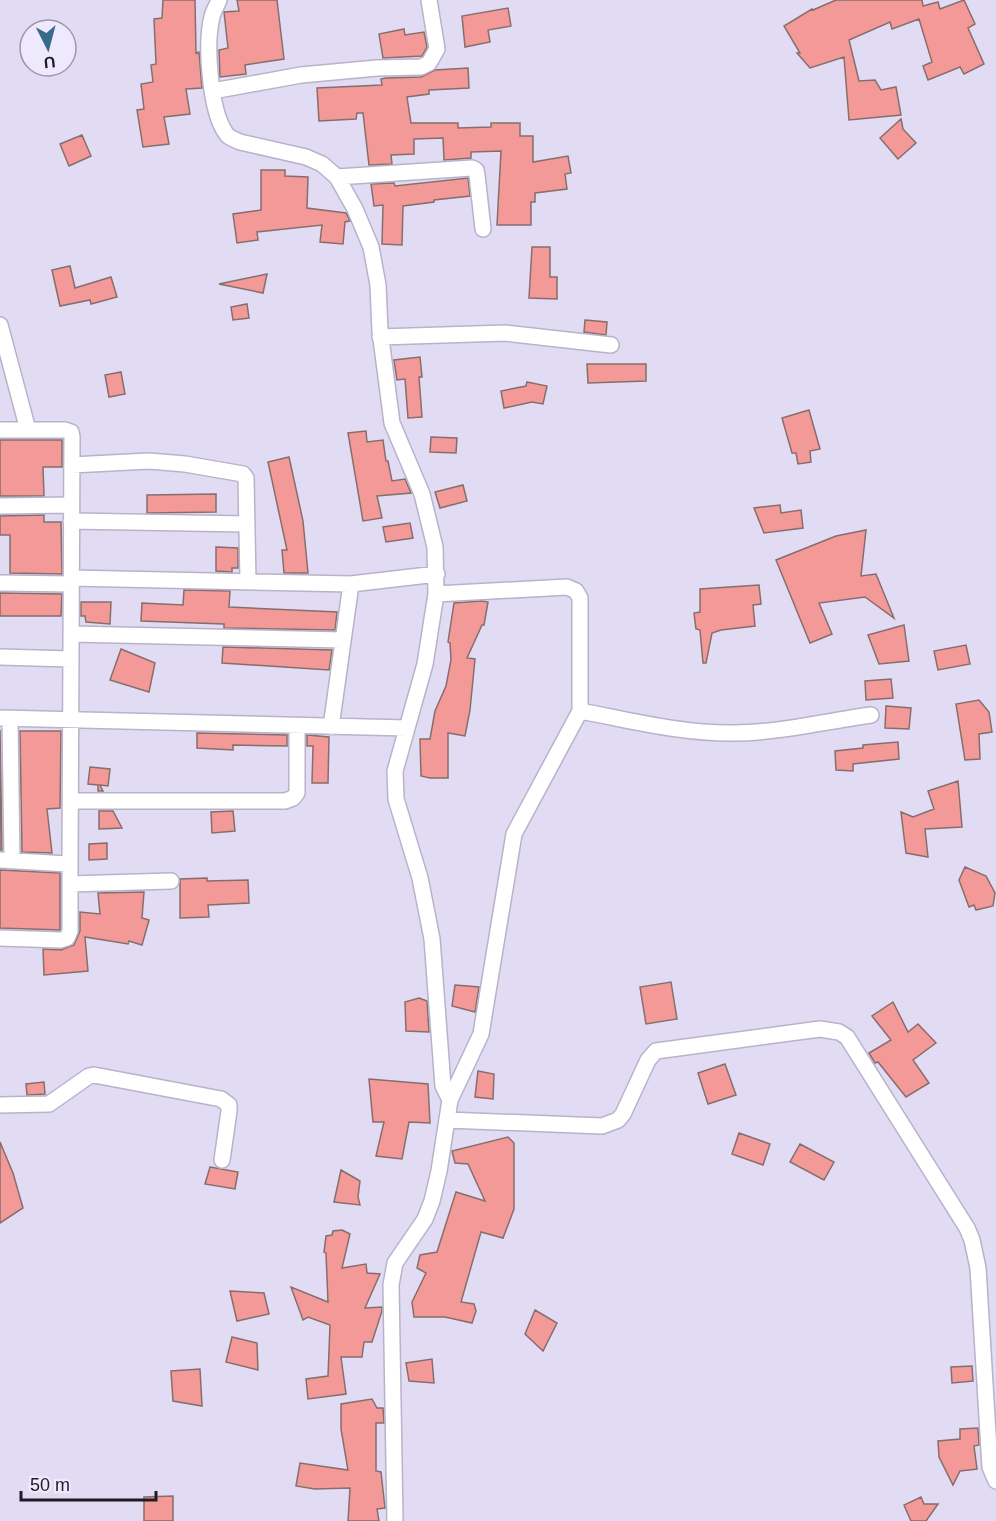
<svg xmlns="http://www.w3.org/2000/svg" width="996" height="1521" viewBox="0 0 996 1521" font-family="Helvetica,sans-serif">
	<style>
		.building { fill: #f39a99; stroke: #876e6d; stroke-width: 1.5 }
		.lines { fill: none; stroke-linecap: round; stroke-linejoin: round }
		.street-casing { stroke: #b8b3c9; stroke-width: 18 }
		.street { stroke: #fff; stroke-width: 15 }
	</style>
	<rect width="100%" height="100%" fill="#e1dbf3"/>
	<path class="building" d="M 163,0 L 195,0 L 196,53 L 199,52 L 202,88 L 186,89 L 190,114 L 164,117 L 169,144 L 143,147 L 137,110 L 144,109 L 141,84 L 153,82 L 151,65 L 156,64 L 154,19 L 162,18 Z
		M 237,0 L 277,0 L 284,59 L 245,65 L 246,74 L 220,77 L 219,50 L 228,48 L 224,12 L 239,11 Z
		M 836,0 L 922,0 L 923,6 L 938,2 L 940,9 L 964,0 L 975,24 L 968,28 L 984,64 L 964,74 L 960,67 L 928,80 L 923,66 L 932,62 L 919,19 L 892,29 L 890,22 L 849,40 L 859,81 L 875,80 L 881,90 L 896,87 L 901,115 L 849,120 L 844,57 L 810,68 L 797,53 L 800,53 L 784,26 L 812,9 L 813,10 Z
		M 508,8 L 511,26 L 488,30 L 490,42 L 465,47 L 462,16 Z
		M 404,29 L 405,35 L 424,32 L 427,47 L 422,56 L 383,58 L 379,34 Z
		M 468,68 L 469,88 L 429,90 L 429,94 L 407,97 L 411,123 L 458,123 L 458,128 L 491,127 L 491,123 L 520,123 L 520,136 L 533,136 L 533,162 L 568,156 L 571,173 L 565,174 L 567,189 L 535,193 L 535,202 L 531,202 L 531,225 L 497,225 L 501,151 L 471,152 L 471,158 L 444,160 L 443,138 L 414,139 L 414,154 L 391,155 L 392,164 L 369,165 L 363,113 L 357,113 L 356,119 L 319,121 L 317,88 L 382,85 L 381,79 L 386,78 L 421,77 L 435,70 Z
		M 901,119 L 903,129 L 916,143 L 898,159 L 880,138 Z
		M 82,135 L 91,156 L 69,166 L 60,144 Z
		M 261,170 L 285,170 L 285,176 L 308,177 L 307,208 L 346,213 L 350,221 L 345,222 L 343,244 L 320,242 L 322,225 L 257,232 L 258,240 L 237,243 L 233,214 L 261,210 Z
		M 468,178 L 470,196 L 434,200 L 434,202 L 403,206 L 402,245 L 382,244 L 383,205 L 374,206 L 371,184 L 394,183 L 395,186 Z
		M 532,247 L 550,247 L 550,277 L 557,277 L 557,299 L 529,298 Z
		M 70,266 L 75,288 L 111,277 L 117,297 L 91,304 L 90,300 L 60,306 L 52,270 Z
		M 267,274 L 263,293 L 219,284 Z
		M 247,304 L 249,318 L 233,320 L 231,307 Z
		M 585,320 L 607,322 L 606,335 L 584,332 Z
		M 420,357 L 422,377 L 419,377 L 422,417 L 408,418 L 405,379 L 397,380 L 394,360 Z
		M 587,364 L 646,364 L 646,381 L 588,383 Z
		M 121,372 L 125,394 L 109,397 L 105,375 Z
		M 527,382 L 547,386 L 543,404 L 532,402 L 504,408 L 501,391 L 526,386 Z
		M 809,410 L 820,449 L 810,451 L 811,462 L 798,464 L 796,453 L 792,453 L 782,418 Z
		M 366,431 L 367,442 L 383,440 L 386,461 L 388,461 L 392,481 L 405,479 L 411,493 L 377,496 L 382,518 L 363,521 L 348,433 Z
		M 431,437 L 457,438 L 456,453 L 430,452 Z
		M 0,440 L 62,440 L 62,467 L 43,467 L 44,496 L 0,496 Z
		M 289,457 L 303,521 L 308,573 L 284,573 L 282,550 L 287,550 L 268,462 Z
		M 463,485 L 467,501 L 440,508 L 435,492 Z
		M 216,494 L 216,512 L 147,513 L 147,495 Z
		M 780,505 L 781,513 L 801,510 L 803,528 L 764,533 L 754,508 Z
		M 44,515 L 44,522 L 61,522 L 62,574 L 10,573 L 10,535 L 0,535 L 0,516 Z
		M 410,523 L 413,538 L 386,542 L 383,527 Z
		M 866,530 L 861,576 L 876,574 L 894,618 L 865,597 L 819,603 L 832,634 L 810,643 L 776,560 L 836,536 Z
		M 216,547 L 238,548 L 238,568 L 232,568 L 232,572 L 216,571 Z
		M 759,585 L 761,604 L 753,605 L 755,626 L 721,630 L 712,633 L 706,663 L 703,663 L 700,630 L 696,629 L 694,613 L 700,612 L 700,589 Z
		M 184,590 L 230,591 L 229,607 L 337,612 L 335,630 L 224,628 L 224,624 L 141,621 L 142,603 L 183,605 Z
		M 0,593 L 62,594 L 61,616 L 0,616 Z
		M 482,601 L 488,602 L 484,625 L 482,625 L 467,658 L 475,659 L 470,710 L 465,736 L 448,733 L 448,778 L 430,778 L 421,776 L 420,739 L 430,739 L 435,711 L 446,686 L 451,660 L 450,643 L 448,642 L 454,603 Z
		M 81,602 L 111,602 L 110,624 L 86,622 L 85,616 L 81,616 Z
		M 904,625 L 909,661 L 879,664 L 868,635 Z
		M 966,645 L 970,664 L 938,670 L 934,651 Z
		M 223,647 L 332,650 L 329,670 L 222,663 Z
		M 121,649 L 155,663 L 149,692 L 110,680 Z
		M 891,679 L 893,698 L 866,700 L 865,681 Z
		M 979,700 L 989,712 L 992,732 L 979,734 L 980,759 L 965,760 L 956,704 Z
		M 886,706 L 911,708 L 909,729 L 885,728 Z
		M 0,730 L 2,850 L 0,850 Z
		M 20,731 L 61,731 L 60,808 L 47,809 L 52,853 L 22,852 Z
		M 197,733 L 287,735 L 287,746 L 233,745 L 233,750 L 197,748 Z
		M 307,735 L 329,737 L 328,783 L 312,783 L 313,746 L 307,746 Z
		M 898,742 L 899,759 L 853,764 L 853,771 L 836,770 L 835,751 L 863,748 L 863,745 Z
		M 90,767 L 110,769 L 108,786 L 100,785 L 103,791 L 98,791 L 98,785 L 88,784 Z
		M 958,781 L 962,827 L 925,829 L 928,857 L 906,853 L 901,812 L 913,817 L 934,809 L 928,791 Z
		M 99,811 L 113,811 L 122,828 L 99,829 Z
		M 233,811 L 235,831 L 212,833 L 211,812 Z
		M 107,843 L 107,859 L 89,860 L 89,844 Z
		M 965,867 L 986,876 L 995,893 L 993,906 L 976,910 L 974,905 L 969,907 L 959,880 Z
		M 0,870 L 60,873 L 60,930 L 0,928 Z
		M 207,878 L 207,881 L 248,880 L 249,903 L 208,905 L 209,917 L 180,918 L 180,879 Z
		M 144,892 L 142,918 L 149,920 L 142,945 L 129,941 L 128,944 L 85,937 L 88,971 L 44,975 L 43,949 L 61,950 L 74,945 L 80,931 L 80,912 L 100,914 L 98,893 Z
		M 671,982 L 677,1019 L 646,1024 L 640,987 Z
		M 455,985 L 479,987 L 475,1012 L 452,1006 Z
		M 419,998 L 427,1001 L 429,1032 L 406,1031 L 405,1002 Z
		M 893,1002 L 908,1032 L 918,1024 L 936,1043 L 913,1060 L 929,1083 L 906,1097 L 878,1062 L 875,1063 L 869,1053 L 891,1040 L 872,1016 Z
		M 725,1064 L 736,1095 L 708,1104 L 698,1073 Z
		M 478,1071 L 494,1074 L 493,1099 L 475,1097 Z
		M 369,1079 L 428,1084 L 430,1123 L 409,1122 L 402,1159 L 376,1156 L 384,1122 L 373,1122 Z
		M 44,1082 L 45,1094 L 27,1095 L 26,1084 Z
		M 739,1133 L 770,1144 L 763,1165 L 732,1154 Z
		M 508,1137 L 514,1143 L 514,1209 L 503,1238 L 481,1232 L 461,1302 L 474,1304 L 476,1311 L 472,1323 L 445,1317 L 414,1317 L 412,1302 L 426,1273 L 417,1268 L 420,1255 L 437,1252 L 456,1192 L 485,1201 L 468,1164 L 455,1163 L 452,1151 Z
		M 0,1142 L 13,1173 L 23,1208 L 0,1223 Z
		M 800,1144 L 834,1162 L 824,1180 L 790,1162 Z
		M 210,1167 L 238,1172 L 235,1189 L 205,1184 Z
		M 341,1170 L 360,1181 L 358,1197 L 360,1205 L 334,1202 Z
		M 342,1230 L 350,1234 L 342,1268 L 366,1264 L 367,1273 L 380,1274 L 365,1308 L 382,1307 L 382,1311 L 372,1342 L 364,1342 L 362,1357 L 341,1357 L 346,1394 L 308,1399 L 306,1379 L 328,1376 L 330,1325 L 308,1317 L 303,1320 L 291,1287 L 328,1302 L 326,1253 L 324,1252 L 326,1236 L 332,1235 L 333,1231 Z
		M 230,1291 L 264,1293 L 269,1314 L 237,1321 Z
		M 535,1310 L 557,1323 L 543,1351 L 525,1334 Z
		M 232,1337 L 257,1343 L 258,1370 L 226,1362 Z
		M 432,1359 L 434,1383 L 409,1381 L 406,1363 Z
		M 972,1366 L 973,1381 L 952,1383 L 951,1367 Z
		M 200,1369 L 202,1406 L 173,1401 L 171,1371 Z
		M 372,1399 L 377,1408 L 383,1408 L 384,1423 L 376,1423 L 376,1471 L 381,1472 L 385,1508 L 377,1509 L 379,1521 L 348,1521 L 350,1488 L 315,1489 L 296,1486 L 300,1463 L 348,1470 L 341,1429 L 341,1404 Z
		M 978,1428 L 979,1445 L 974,1446 L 977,1469 L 960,1471 L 953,1485 L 939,1457 L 938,1441 L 960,1439 L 960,1429 Z
		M 173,1496 L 173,1521 L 144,1521 L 144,1497 Z
		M 921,1497 L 924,1504 L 938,1504 L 926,1521 L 911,1521 L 904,1505 Z"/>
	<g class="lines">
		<defs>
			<path id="street" d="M 219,0 C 217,6 213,11 212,17 C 205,44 210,109 225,132 C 228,138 234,139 240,142 L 306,157 L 322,164 L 337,177 L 355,209 L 371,247 L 378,285 L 380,331 L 392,423 L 422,494 L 435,547 L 436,594 L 425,664 L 395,771 L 396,799 L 420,878 L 432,939 L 443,1086 L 450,1100 L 439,1171 L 432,1201 L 425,1219 L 395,1263 L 391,1285 L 395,1521
				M 213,91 L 301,75 L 377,68 L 421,67 L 429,63 L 437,49 L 429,0
				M 337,177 L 472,168 L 476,170 L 477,175 L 483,229
				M 0,325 L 28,430
				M 380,337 L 505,333 L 611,345
				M 0,430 L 65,430 L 71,432 L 72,437 L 70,861 L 67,864 L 0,860
				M 72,465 L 149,461 L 185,464 L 243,474 L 246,478 L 248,582
				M 0,506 L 71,505
				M 71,521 L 247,524
				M 71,578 L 351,584
				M 0,583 L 71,584
				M 436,594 L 567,587 L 576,591 L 580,598 L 580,711 L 514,834 L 481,1034 L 450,1100
				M 71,634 L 343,640
				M 0,657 L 71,659
				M 580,711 C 630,720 683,734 734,733 C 777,733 828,721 871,715
				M 0,718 L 407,728
				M 10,719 L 12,861
				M 331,727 L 351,584 L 437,574
				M 70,801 L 285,801 L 293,798 L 297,793 L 297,726
				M 70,884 L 171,881
				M 0,938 L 61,940 L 67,938 L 70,931 L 70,861
				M 0,1105 L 49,1104 L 89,1076 L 94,1075 L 221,1099 L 229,1105 L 229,1111 L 222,1160
				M 447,1120 L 602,1126 L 618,1120 L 623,1114 L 648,1060 L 656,1051 L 820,1029 L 839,1032 L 847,1037 L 967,1228 L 972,1240 L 978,1268 L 990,1467 L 996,1481"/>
		</defs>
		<use href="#street" class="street-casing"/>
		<use href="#street" class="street"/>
	</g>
	<g transform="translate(48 48) rotate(174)"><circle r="28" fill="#eee9fc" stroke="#9b97a6" stroke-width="1.5"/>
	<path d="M0-4.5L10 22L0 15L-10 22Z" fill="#376b88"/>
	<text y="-9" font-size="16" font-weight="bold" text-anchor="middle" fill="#1e1c24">U</text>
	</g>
	<path d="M21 1491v9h135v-9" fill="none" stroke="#1e1c24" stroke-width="3"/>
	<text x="30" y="1491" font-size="18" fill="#1e1c24" stroke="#eee9fc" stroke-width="4.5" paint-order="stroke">50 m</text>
</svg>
